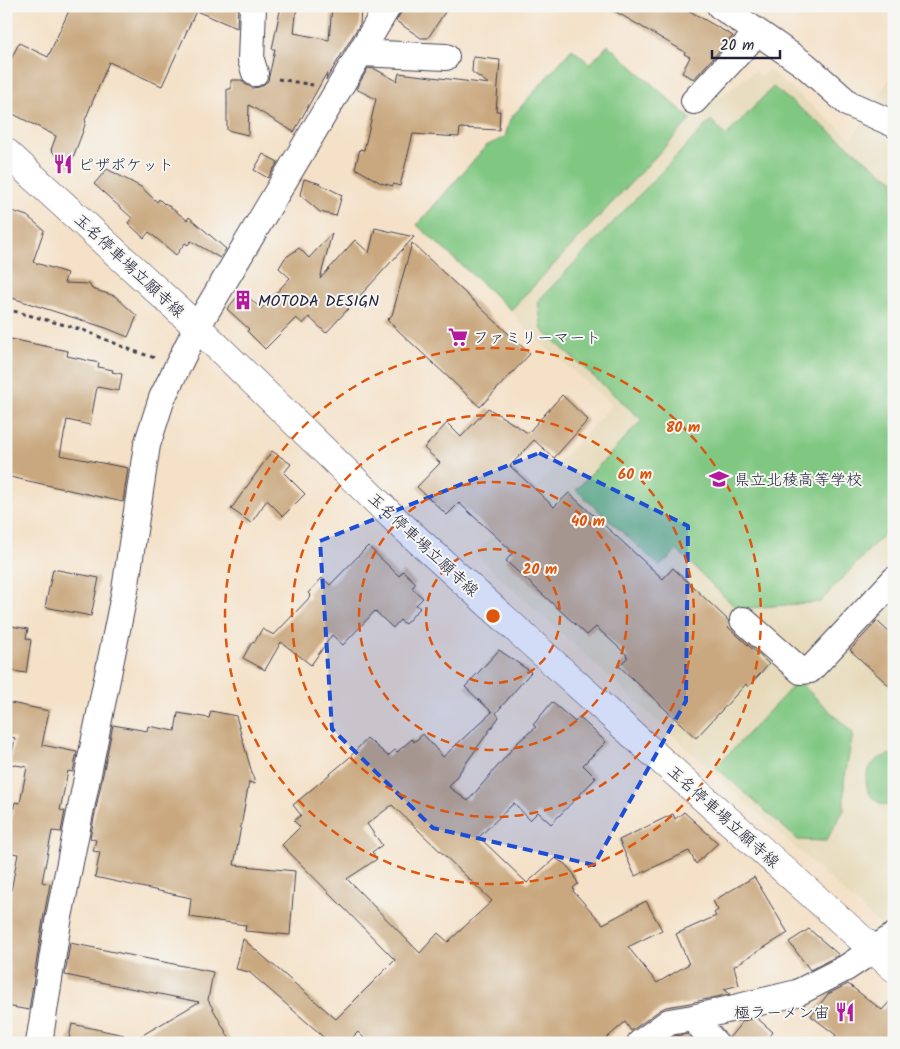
<svg xmlns="http://www.w3.org/2000/svg" width="900" height="1049" viewBox="0 0 900 1049" font-family="Kalam,'Klee One',sans-serif">
	<style>
		.built { fill: #e6daba }
		.green { fill: #80c782; stroke: #51745e }
		.building { fill: #c9a87f; fill-rule: evenodd }
		.lines { fill: none; stroke-linecap: round; stroke-linejoin: round }
		.minor-casing { stroke: #423f50; stroke-width: 28 }
		.major-casing { stroke: #423f50; stroke-width: 29 }
		.path { stroke: #423f50; stroke-width: 3; stroke-dasharray: 4 4; stroke-linecap: butt }
		.minor { stroke: #fff; stroke-width: 26 }
		.major { stroke: #fff; stroke-width: 28 }
		.marked { fill: #1d4ed8; fill-opacity: 0.2; stroke: #1d4ed8; stroke-width: 4; stroke-dasharray: 10 6; stroke-linejoin: round }
		.ring { fill: none; stroke: #de560e; stroke-width: 2.5; stroke-dasharray: 9 6 }
		.labels { text-anchor: middle; stroke-width: 4; stroke-linejoin: round; paint-order: stroke }
		.poi-label { font-size: 16px; fill: #22223b; stroke: #f6f6f2; text-anchor: start }
		.street-label { font-size: 16px; fill: #22223b; stroke: #f6f6f2 }
		.centre { fill: #de560e; stroke: #f6f6f2; stroke-width: 2.5 }
		.ring-label { font-size: 15px; text-anchor: middle; font-weight: bold; fill: #de560e; stroke: #f6f6f2; stroke-width: 4; stroke-linejoin: round; paint-order: stroke }
	</style>
	<rect width="100%" height="100%" fill="#f6f6f2"/>
	<filter id="ink" filterUnits="userSpaceOnUse"><feTurbulence type="fractalNoise" baseFrequency=".02" numOctaves="2"/><feDisplacementMap in="SourceGraphic" scale="10" xChannelSelector="R" yChannelSelector="G"/><feConvolveMatrix kernelMatrix="1 2 1 2 8 2 1 2 1" color-interpolation-filters="sRGB"/></filter>
	<filter id="wash" filterUnits="userSpaceOnUse"><feTurbulence type="fractalNoise" baseFrequency=".0096" numOctaves="4" result="noise"/><feDisplacementMap in="SourceGraphic" scale="20" xChannelSelector="R" yChannelSelector="G"/><feGaussianBlur stdDeviation="1.12" result="paint"/><feColorMatrix in="noise" values="0 0 0 0 0 0 0 0 0 0 0 0 0 0 0 0 0 1.4 0 .05"/><feComposite in="paint" operator="in"/></filter>
	<g filter="url(#wash)">
		<rect width="100%" height="100%" fill="#f4e1c8"/>
		<path class="built" d="M 608,45 L 691,119 L 755,71 L 761,77 L 768,69 L 852,139 L 894,71 L 894,916 L 880,925 L 475,554 L 612,405 L 524,328 L 511,310 L 417,225 L 486,146 L 505,137 L 510,119 L 572,49 L 590,64 Z"/>
		<path class="green" d="M 608,45 L 691,119 L 511,310 L 417,225 L 486,146 L 505,137 L 510,119 L 572,49 L 590,64 Z
			M 773,87 L 885,175 L 894,180 L 894,523 L 820,602 L 737,609 L 677,550 L 660,566 L 576,490 L 642,420 L 542,330 L 538,301 L 711,120 L 726,136 Z
			M 798,681 L 853,733 L 844,781 L 844,810 L 826,841 L 798,840 L 716,767 Z
			M 894,754 L 894,806 C 859,807 855,758 894,754 Z"/>
		<g id="blocks">
			<path class="building" d="M 71,6 L 238,6 L 237,28 L 196,11 L 162,86 L 109,62 L 85,120 L 86,121 L 83,131 L 69,168 L 51,150 L 56,136 L 15,115 L 6,107 L 6,69 L 19,43 L 48,57 Z
				M 281,6 L 297,6 L 294,33 L 329,40 L 332,6 L 361,6 L 360,24 L 326,80 L 327,74 L 326,74 L 294,132 L 249,105 L 248,135 L 227,130 L 227,89 L 231,89 L 231,80 L 242,80 L 245,84 L 252,88 L 260,87 L 268,81 L 275,49 L 272,49 Z
				M 405,6 L 449,6 L 428,38 L 421,38 L 396,21 Z
				M 606,6 L 681,6 L 733,36 L 694,79 L 682,73 L 690,57 L 684,54 L 685,52 Z
				M 473,57 L 500,60 L 496,111 L 500,111 L 499,130 L 460,128 L 459,137 L 413,134 L 400,186 L 393,184 L 393,186 L 381,183 L 355,168 L 360,149 L 364,150 L 376,99 L 356,89 L 368,68 L 375,69 L 397,81 L 399,73 L 489,84 L 472,72 Z
				M 263,154 L 278,162 L 268,178 L 254,170 Z
				M 107,169 L 141,187 L 157,202 L 159,199 L 164,204 L 165,203 L 187,220 L 189,217 L 226,249 L 220,258 L 191,241 L 188,245 L 185,243 L 176,255 L 149,232 L 144,238 L 128,223 L 132,218 L 94,184 Z
				M 304,179 L 318,183 L 342,195 L 336,216 L 320,212 L 300,195 Z
				M 6,211 L 11,213 L 12,211 L 27,216 L 44,230 L 33,262 L 67,273 L 64,283 L 89,284 L 92,289 L 115,296 L 137,316 L 128,337 L 106,328 L 6,296 Z
				M 375,228 L 414,237 L 326,333 L 309,317 L 303,324 L 296,318 L 265,349 L 247,331 L 249,329 L 227,309 L 242,291 L 261,309 L 290,278 L 279,268 L 285,258 L 299,248 L 309,258 L 332,233 L 320,279 L 355,240 L 369,253 Z
				M 412,243 L 530,354 L 480,407 L 387,320 L 392,315 Z
				M 6,338 L 68,351 L 67,356 L 99,363 L 98,367 L 113,370 L 112,372 L 122,374 L 119,391 L 97,387 L 90,425 L 67,420 L 60,455 L 128,468 L 123,502 L 6,476 Z
				M 562,395 L 588,420 L 554,458 L 534,440 L 510,466 L 554,507 L 569,493 L 663,579 L 673,568 L 728,620 L 729,624 L 727,626 L 769,664 L 748,687 L 746,684 L 696,738 L 619,666 L 628,657 L 626,656 L 627,655 L 596,627 L 587,635 L 506,561 L 513,552 L 459,503 L 447,515 L 417,487 L 440,463 L 424,448 L 447,423 L 461,437 L 488,408 L 528,433 Z
				M 272,451 L 291,464 L 284,473 L 305,494 L 283,516 L 267,500 L 251,523 L 231,509 Z
				M 368,546 L 399,576 L 403,571 L 416,583 L 412,588 L 423,598 L 416,605 L 420,608 L 405,624 L 400,620 L 393,628 L 375,611 L 343,645 L 332,635 L 311,665 L 281,642 L 265,670 L 243,658 L 252,642 L 254,643 L 262,629 L 274,635 L 311,596 L 308,593 L 322,578 L 330,585 Z
				M 53,569 L 99,578 L 91,616 L 45,607 Z
				M 877,621 L 894,637 L 894,690 L 850,650 Z
				M 6,625 L 28,629 L 26,638 L 31,640 L 26,673 L 6,670 Z
				M 499,650 L 531,672 L 496,713 L 499,717 L 449,787 L 468,801 L 518,742 L 536,727 L 533,725 L 552,702 L 575,722 L 579,717 L 606,742 L 583,765 L 596,778 L 551,824 L 538,812 L 530,820 L 514,803 L 479,837 L 527,883 L 555,858 L 565,864 L 574,874 L 578,884 L 573,888 L 574,889 L 573,891 L 603,924 L 646,901 L 662,930 L 628,947 L 657,983 L 689,964 L 676,934 L 716,916 L 714,913 L 718,910 L 713,901 L 754,877 L 788,933 L 734,966 L 739,985 L 724,989 L 730,994 L 690,1003 L 666,1007 L 660,1010 L 631,1031 L 625,1022 L 601,1043 L 369,1043 L 358,1032 L 347,1043 L 329,1043 L 316,1030 L 249,972 L 236,969 L 243,939 L 336,1019 L 395,960 L 282,845 L 300,827 L 294,821 L 301,815 L 293,805 L 349,758 L 367,738 L 388,756 L 395,750 L 397,752 L 412,739 L 414,742 L 423,734 L 443,757 L 492,712 L 465,687 ZM 392,805 L 492,901 L 448,942 L 438,933 L 420,953 L 347,879 L 377,859 L 372,852 L 382,845 L 367,824 Z
				M 6,702 L 49,711 L 42,745 L 77,752 L 73,772 L 68,771 L 60,810 L 65,811 L 61,832 L 52,831 L 42,882 L 50,884 L 43,920 L 29,1010 L 6,1006 L 6,917 L 18,854 L 6,852 L 6,825 L 10,826 L 15,802 L 20,803 L 27,767 L 10,764 L 15,738 L 6,736 Z
				M 211,711 L 236,716 L 255,784 L 249,782 L 234,865 L 295,871 L 290,935 L 245,931 L 246,925 L 189,917 L 191,898 L 95,877 L 100,852 L 93,851 L 96,840 L 90,838 L 113,725 L 147,731 L 148,726 L 175,731 L 178,713 L 209,718 Z
				M 684,812 L 718,843 L 696,864 L 689,851 L 635,876 L 619,840 L 673,814 L 675,819 Z
				M 809,929 L 839,955 L 810,970 L 789,942 Z
				M 70,943 L 213,972 L 208,1000 L 232,1043 L 129,1043 L 199,1002 L 65,975 Z
				M 848,984 L 882,1010 L 894,997 L 894,1043 L 831,1043 L 836,1035 L 811,1016 L 828,994 Z
				M 757,1018 L 773,1032 L 765,1043 L 730,1043 L 729,1038 L 743,1021 Z
				M 72,1024 L 124,1035 L 124,1043 L 68,1043 Z
				M 687,1034 L 695,1043 L 676,1043 L 673,1038 L 675,1036 Z"/>
		</g>
	</g>
	<g filter="url(#ink)">
		<use href="#blocks" fill-opacity="0" stroke="#423f50" stroke-width="1"/>
		<g class="lines">
			<defs>
				<path id="minor" d="M 253,6 L 251,60 L 255,73
					M 720,6 L 805,65 L 849,104 L 894,124
					M 360,53 L 446,57
					M 694,101 L 757,33
					M 743,620 L 801,671 L 810,670 L 894,580
					M 693,1018 L 715,1043
					M 39,1043 L 58,922 L 125,590 L 147,445 L 162,398 L 197,327 L 388,6
					M 640,1043 L 669,1022 L 693,1018 L 797,993 L 846,968 L 894,936"/>
				<path id="major" d="M 6,152 L 197,327 L 398,522 L 643,744 L 894,968"/>
			</defs>
			<use href="#minor" class="minor-casing"/>
			<use href="#major" class="major-casing"/>
			<path class="path" d="M 278,79 L 313,85
				M 6,309 L 83,330 L 131,350 L 155,358"/>
			<use href="#minor" class="minor"/>
			<use href="#major" class="major"/>
		</g>
	</g>
	<path class="marked" d="M 539,453 L 688,526 L 686,701 L 594,865 L 433,828 L 332,729 L 320,541 Z"/>
	<g class="ring">
		<circle cx="493" cy="616" r="67"/>
		<circle cx="493" cy="616" r="134"/>
		<circle cx="493" cy="616" r="201"/>
		<circle cx="493" cy="616" r="268"/>
	</g>
	<defs>
		<symbol id="restaurant-bare" viewBox="-9 -9 18 18"><path d="M-5-6h1v4h1v-4h1v4h1v-4h1v5L-1.5 .5V6h-2V.5L-5-1ZM5-6V6H3V1.5H1.5Q1.5-4 5-6Z" fill="#b5179e" stroke="#f6f6f2" stroke-width="2.5" paint-order="stroke"/></symbol>
		<symbol id="building-bare" viewBox="-9 -9 18 18"><path d="M-4-6H4V6H1V3H-1V6H-4ZM-2.5-4.3h1.7v1.8h-1.7ZM.8-4.3h1.7v1.8H.8ZM-2.5-1h1.7V.8h-1.7ZM.8-1h1.7V.8H.8Z" fill="#b5179e" stroke="#f6f6f2" stroke-width="2.5" paint-order="stroke"/></symbol>
		<symbol id="supermarket-bare" viewBox="-9 -9 18 18"><path d="M-6-5.5h2.5l.6 2H6L4.5 2H-2.5L-4.4-4H-6ZM-1.5 3.2a1.3 1.3 0 1 0 .1 0ZM3 3.2a1.3 1.3 0 1 0 .1 0Z" fill="#b5179e" stroke="#f6f6f2" stroke-width="2.5" paint-order="stroke"/></symbol>
		<symbol id="school-bare" viewBox="-9 -9 18 18"><path d="M0-5L7-2L0 1L-7-2ZM-4 1L0 2.5L4 1V4Q0 6-4 4Z" fill="#b5179e" stroke="#f6f6f2" stroke-width="2.5" paint-order="stroke"/></symbol>
	</defs>
	<g fill-rule="evenodd">
		<use href="#restaurant-bare" x="49" y="150" width="28" height="28"/>
		<use href="#building-bare" x="229" y="286" width="28" height="28"/>
		<use href="#supermarket-bare" x="444" y="323" width="28" height="28"/>
		<use href="#school-bare" x="705" y="465" width="28" height="28"/>
		<use href="#restaurant-bare" x="831" y="998" width="28" height="28"/>
	</g>
	<g class="labels">
		<g class="poi-label">
			<text x="78" y="170">ピザポケット</text>
			<text x="258" y="306">MOTODA DESIGN</text>
			<text x="473" y="343">ファミリーマート</text>
			<text x="734" y="485">県立北稜高等学校</text>
			<text x="830" y="1018" text-anchor="end">極ラーメン宙</text>
		</g>
		<g class="street-label">
			<text transform="translate(130 265) rotate(43)" y="6">玉名停車場立願寺線</text>
			<text transform="translate(424 544) rotate(43)" y="6">玉名停車場立願寺線</text>
			<text transform="translate(724 816) rotate(42)" y="6">玉名停車場立願寺線</text>
		</g>
	</g>
	<circle cx="493" cy="616" r="8" class="centre"/>
	<g class="ring-label">
		<text x="683" y="432">80 m</text>
		<text x="635" y="479">60 m</text>
		<text x="588" y="526">40 m</text>
		<text x="540" y="574">20 m</text>
	</g>
	<rect width="900" height="1049" fill="none" stroke="#f6f6f2" stroke-width="25"/>
	<path d="M712 50v8h68v-8" fill="none" stroke="#22223b" stroke-width="2.5"/>
	<text x="720" y="50" font-size="15" fill="#22223b" stroke="#f6f6f2" stroke-width="4" paint-order="stroke">20 m</text>
</svg>
